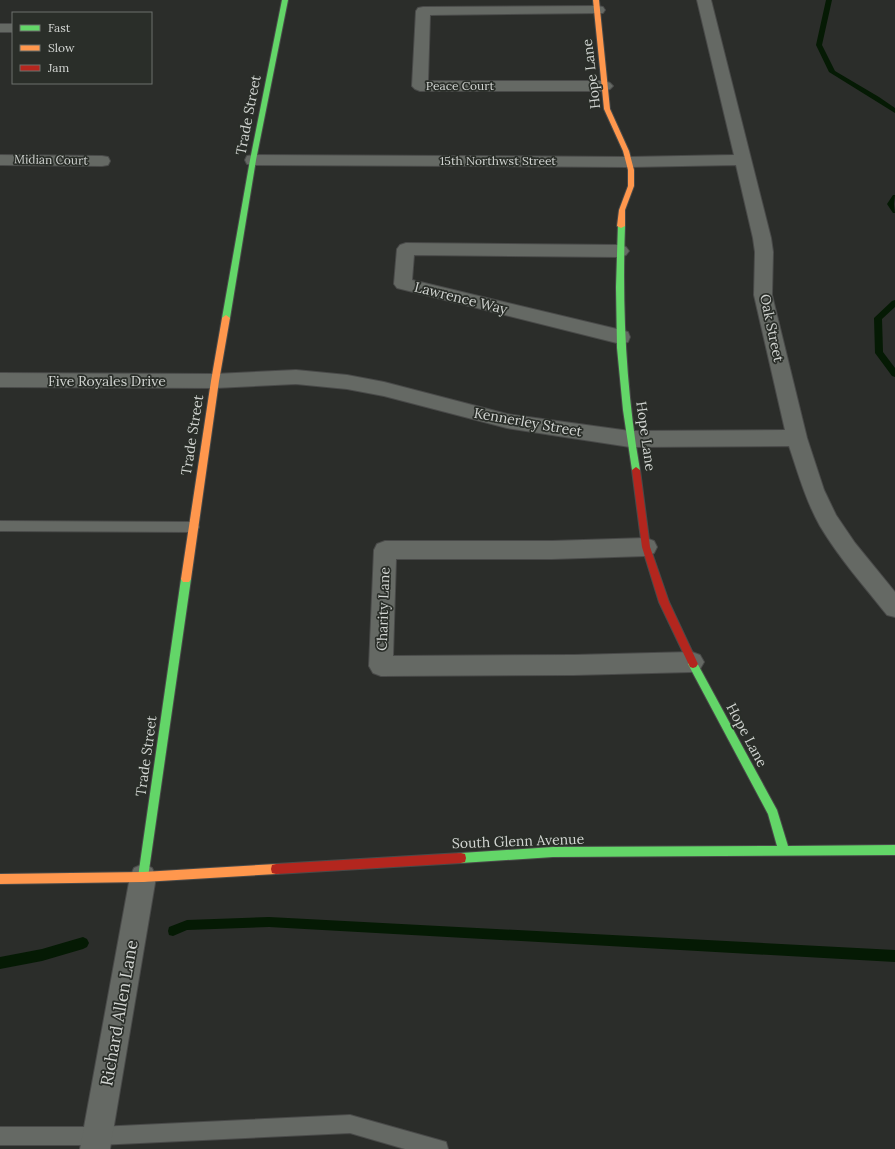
<svg xmlns="http://www.w3.org/2000/svg" width="895" height="1149" viewBox="0 0 895 1149" font-family="Lora,serif">
	<style>
		.lines { fill: none; stroke-linecap: round; stroke-linejoin: round }
		.stream { fill: #051a04; fill-rule: evenodd }
		.lane-casing { stroke: #494a49; stroke-width: 2 }
		.street-casing { stroke: #494a49; stroke-width: 2 }
		.fast-casing { stroke: #494a49; stroke-width: 2 }
		.slow-casing { stroke: #494a49; stroke-width: 2 }
		.jam-casing { stroke: #494a49; stroke-width: 2 }
		.lane { fill: #656964; fill-rule: evenodd }
		.street { fill: #656964; fill-rule: evenodd }
		.fast { fill: #63d668; fill-rule: evenodd }
		.slow { fill: #ff974d; fill-rule: evenodd }
		.jam { fill: #b3261e; fill-rule: evenodd }
		.labels { text-anchor: middle; stroke-width: 3.5; stroke-linejoin: round; paint-order: stroke }
		.far-street-label { font-size: 12px; fill: #d2d5d2; stroke: #2a2e29 }
		.street-label { font-size: 14px; fill: #d2d5d2; stroke: #2a2e29 }
		.near-street-label { font-size: 17px; fill: #d2d5d2; stroke: #2a2e29 }
	</style>
	<rect width="100%" height="100%" fill="#2b2d2a"/>
	<g class="lines">
		<path class="stream" d="M 826,0 L 832,0 L 822,45 L 835,71 L 879,97 L 895,108 L 895,113 L 829,72 L 816,45 Z
			M 893,195 L 895,195 L 894,204 L 895,213 L 893,213 L 887,204 Z
			M 895,300 L 895,307 L 882,319 L 883,352 L 895,368 L 895,377 L 892,376 L 875,353 L 874,318 L 892,301 Z
			M 269,917 L 895,950 L 895,962 L 269,927 L 187,930 L 173,936 L 169,935 L 168,931 L 169,927 L 187,920 Z
			M 83,937 L 87,939 L 89,943 L 87,947 L 83,949 L 42,961 L 0,969 L 0,957 L 42,949 Z"/>
		<defs>
			<path id="lane" d="M 0,521 L 192,522 L 197,523 L 199,527 L 197,531 L 192,532 L 0,531 Z
				M 350,1115 L 439,1140 L 446,1142 L 448,1149 L 405,1149 L 350,1133 L 98,1145 L 0,1145 L 0,1127 L 98,1127 Z"/>
			<path id="street" d="M 697,0 L 711,0 L 771,238 L 773,252 L 772,295 L 807,438 L 824,490 L 836,515 L 855,543 L 895,592 L 895,617 L 887,615 C 864,586 839,558 820,526 C 806,501 798,473 789,446 L 630,447 L 507,428 L 384,396 L 347,389 L 296,384 L 215,388 L 0,387 L 0,373 L 215,374 L 296,370 L 347,375 L 384,382 L 507,414 L 630,431 L 785,430 L 754,295 L 755,252 L 753,238 L 736,165 L 629,167 L 253,165 L 247,164 L 245,160 L 247,156 L 253,155 L 629,157 L 734,155 Z
				M 598,6 L 603,7 L 605,10 L 603,13 L 430,15 L 428,81 L 605,81 L 610,83 L 613,86 L 610,89 L 605,91 L 420,91 L 415,89 L 412,86 L 416,11 L 418,8 L 423,7 Z
				M 0,24 L 13,24 L 13,32 L 0,32 Z
				M 0,155 L 102,156 L 108,157 L 110,161 L 108,165 L 102,166 L 0,165 Z
				M 406,243 L 620,245 L 626,247 L 629,251 L 626,255 L 620,257 L 414,255 L 412,280 L 621,330 L 628,332 L 630,337 L 628,342 L 621,344 L 397,288 L 394,284 L 397,249 L 400,245 Z
				M 646,538 L 654,541 L 657,547 L 654,553 L 646,556 L 552,559 L 396,559 L 393,656 L 574,655 L 692,652 L 700,655 L 704,662 L 700,669 L 692,672 L 574,675 L 381,676 L 373,673 L 369,666 L 374,550 L 377,544 L 385,541 L 552,541 Z
				M 143,864 L 152,868 L 156,877 L 110,1149 L 80,1149 L 130,877 L 134,868 Z"/>
			<path id="fast" d="M 282,0 L 288,0 L 256,160 L 230,318 L 226,321 L 222,318 L 250,160 Z
				M 618,224 L 624,224 L 625,226 C 622,308 626,389 640,470 L 636,473 L 632,470 L 623,410 L 617,348 L 616,287 Z
				M 186,575 L 189,576 L 191,579 L 148,877 L 147,881 L 143,882 L 139,881 L 138,877 L 181,579 L 183,576 Z
				M 693,660 L 696,661 L 777,810 L 788,846 L 895,845 L 895,855 L 553,857 L 461,863 L 457,862 L 456,858 L 457,854 L 461,853 L 553,847 L 777,846 L 768,814 L 688,664 L 690,661 Z"/>
			<path id="slow" d="M 593,0 L 599,0 L 610,109 L 629,151 L 634,170 L 634,186 L 625,210 L 625,226 L 621,228 L 617,226 L 619,210 L 628,186 L 628,170 L 623,151 L 604,109 Z
				M 226,315 L 230,318 L 219,381 L 191,579 L 189,582 L 183,582 L 181,579 L 211,381 L 222,318 Z
				M 276,864 L 280,865 L 281,869 L 280,873 L 276,874 L 143,882 L 0,884 L 0,874 L 143,872 Z"/>
			<path id="jam" d="M 636,467 L 640,470 L 650,547 L 669,602 L 698,664 L 696,667 L 693,668 L 690,667 L 659,602 L 642,547 L 632,470 Z
				M 461,853 L 465,854 L 466,858 L 465,862 L 461,863 L 276,874 L 272,873 L 271,869 L 272,865 L 276,864 Z"/>
		</defs>
		<use href="#lane" class="lane-casing"/>
		<use href="#street" class="street-casing"/>
		<use href="#fast" class="fast-casing"/>
		<use href="#slow" class="slow-casing"/>
		<use href="#jam" class="jam-casing"/>
		<use href="#lane" class="lane"/>
		<use href="#street" class="street"/>
		<use href="#fast" class="fast"/>
		<use href="#slow" class="slow"/>
		<use href="#jam" class="jam"/>
	</g>
	<g class="labels">
		<g class="far-street-label">
			<text x="460" y="90">Peace Court</text>
			<text transform="translate(51 160) rotate(1)" y="4">Midian Court</text>
			<text x="498" y="165">15th Northwst Street</text>
		</g>
		<g class="street-label">
			<text transform="translate(591 74) rotate(-97)" y="5">Hope Lane</text>
			<text transform="translate(248 115) rotate(-79)" y="5">Trade Street</text>
			<text transform="translate(461 298) rotate(14)" y="5">Lawrence Way</text>
			<text transform="translate(772 328) rotate(78)" y="5">Oak Street</text>
			<text x="107" y="386">Five Royales Drive</text>
			<text transform="translate(528 422) rotate(10)" y="5">Kennerley Street</text>
			<text transform="translate(192 435) rotate(-81)" y="5">Trade Street</text>
			<text transform="translate(646 436) rotate(82)" y="5">Hope Lane</text>
			<text transform="translate(383 609) rotate(-88)" y="5">Charity Lane</text>
			<text transform="translate(747 735) rotate(62)" y="5">Hope Lane</text>
			<text transform="translate(146 756) rotate(-82)" y="5">Trade Street</text>
			<text transform="translate(518 841) rotate(-2)" y="5">South Glenn Avenue</text>
		</g>
		<g class="near-street-label">
			<text transform="translate(119 1013) rotate(-80)" y="6">Richard Allen Lane</text>
		</g>
	</g>
	<rect x="12" y="12" width="140" height="72" fill="#2a2e29" stroke="#6d716d"/>
	<rect x="20" y="25" width="20" height="6" fill="#63d668" stroke="#6d716d"/>
	<text x="48" y="32" font-size="12" fill="#d2d5d2">Fast</text>
	<rect x="20" y="45" width="20" height="6" fill="#ff974d" stroke="#6d716d"/>
	<text x="48" y="52" font-size="12" fill="#d2d5d2">Slow</text>
	<rect x="20" y="65" width="20" height="6" fill="#b3261e" stroke="#6d716d"/>
	<text x="48" y="72" font-size="12" fill="#d2d5d2">Jam</text>
</svg>
